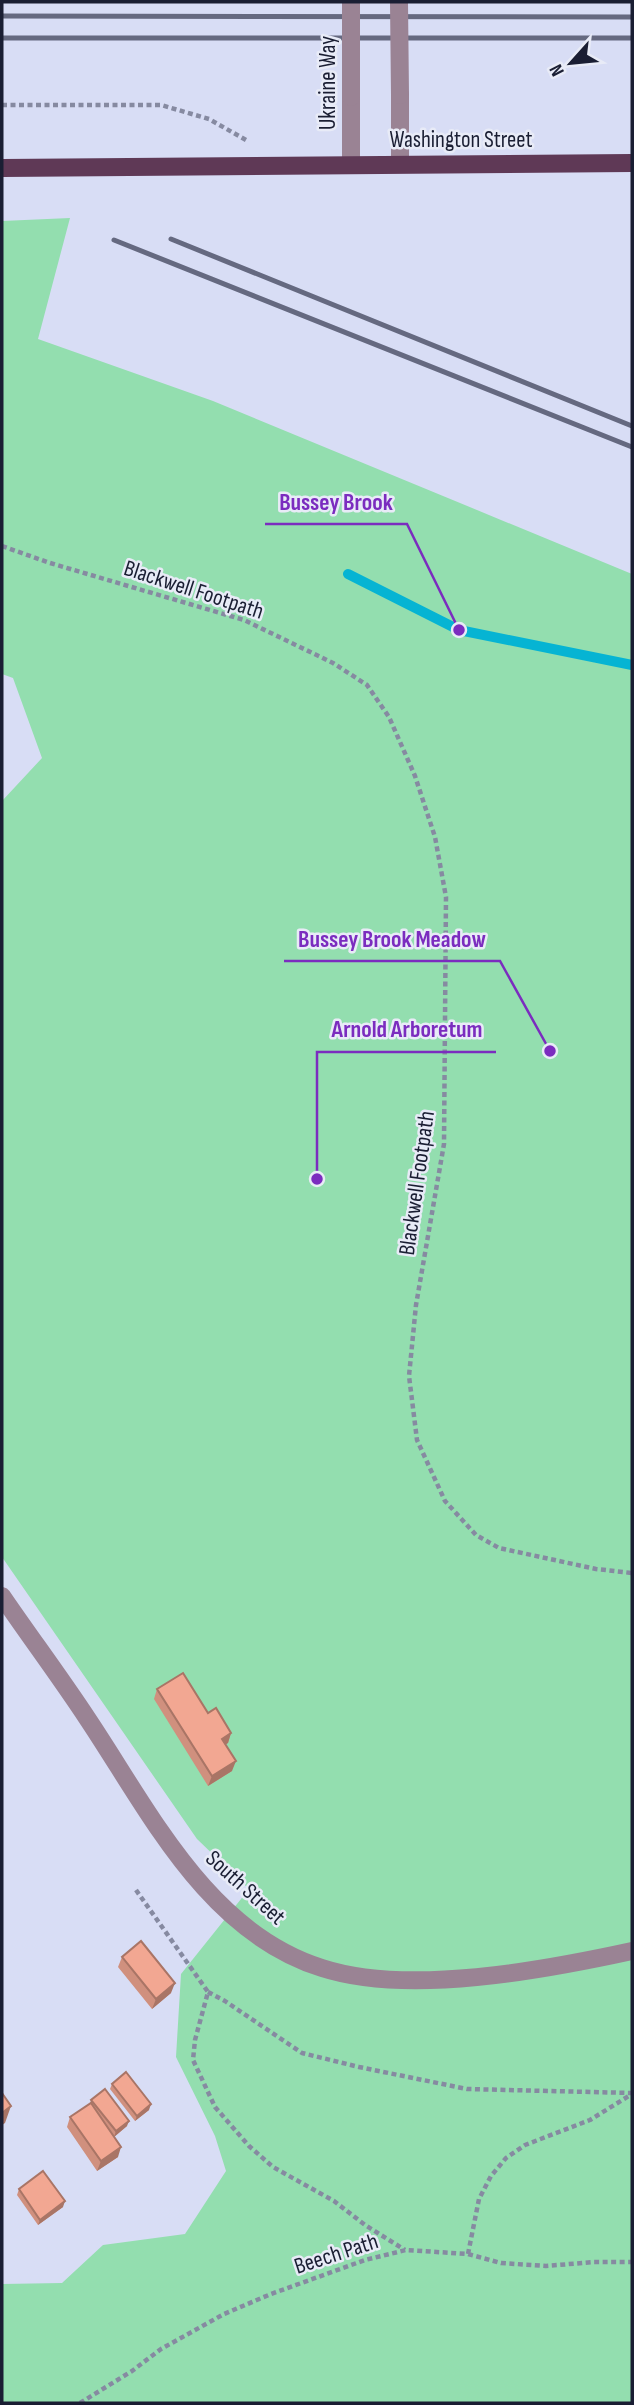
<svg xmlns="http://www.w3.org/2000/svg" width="634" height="2405" viewBox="0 0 634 2405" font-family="'Sofia Sans Condensed',sans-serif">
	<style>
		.green { fill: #93deaf }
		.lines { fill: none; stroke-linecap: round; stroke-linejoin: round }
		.stream { stroke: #06b4d3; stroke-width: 10 }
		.path { stroke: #868aa1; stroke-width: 4.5; stroke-dasharray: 5 3.5; stroke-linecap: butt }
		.minor { stroke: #9a8394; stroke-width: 18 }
		.major { stroke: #5f3956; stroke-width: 18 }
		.rail { stroke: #656980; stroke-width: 5 }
		.minor-bridge { stroke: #9a8394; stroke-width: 18 }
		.wall { fill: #d0907e }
		.shaded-wall { fill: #a97566 }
		.building { fill: #f2a792; stroke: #a97566; stroke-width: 2 }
		.labels { text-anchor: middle; stroke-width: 5; stroke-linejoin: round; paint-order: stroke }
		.street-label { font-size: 23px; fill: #1a1e33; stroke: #e8ebf7 }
		.leader { fill: none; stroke: #7b2cbf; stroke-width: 2.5 }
		.callout-dot { fill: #7b2cbf; stroke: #e8ebf7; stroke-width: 2.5 }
		.callout-label { font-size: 24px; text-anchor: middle; font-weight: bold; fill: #7b2cbf; stroke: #e8ebf7; stroke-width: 5; stroke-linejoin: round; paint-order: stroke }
	</style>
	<rect width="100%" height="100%" fill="#d8ddf5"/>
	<path class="green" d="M 70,218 L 38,339 L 213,401 L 632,574 L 632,2403 L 2,2403 L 2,2284 L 62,2283 L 103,2245 L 185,2234 L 226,2171 L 215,2136 L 176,2057 L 181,1974 L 249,1889 L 197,1839 L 2,1557 L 2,801 L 42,758 L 13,678 L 2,674 L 2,221 Z"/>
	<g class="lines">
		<path class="stream" d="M 348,574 L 459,630 L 632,665"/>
		<path class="path" d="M 2,105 L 161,105 L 209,119 L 246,140
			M 2,546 L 50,563 L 244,620 L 333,663 L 367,685 L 389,717 L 415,776 L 435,837 L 446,897 L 444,1144 L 416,1305 L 409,1376 L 417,1440 L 445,1501 L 476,1535 L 499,1548 L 596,1569 L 632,1573
			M 136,1890 L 208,1992 L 195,2040 L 193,2060 L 215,2107 L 249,2146 L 273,2167 L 334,2201 L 365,2225 L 405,2250
			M 208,1992 L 225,2001 L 302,2053 L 359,2067 L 467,2089 L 632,2093
			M 468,2254 L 479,2199 L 491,2176 L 506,2158 L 525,2145 L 590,2120 L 632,2094
			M 80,2403 L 132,2371 L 161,2349 L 224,2314 L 271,2294 L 365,2260 L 406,2250 L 468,2254 L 501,2263 L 546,2266 L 594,2262 L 632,2262"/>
		<path class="minor" d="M 400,95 L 400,164
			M 351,165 L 351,97
			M 2,1596 C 30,1637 60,1677 87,1718 C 150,1812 207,1932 322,1968 C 408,1996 545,1970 632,1951"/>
		<path class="major" d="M 2,168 L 632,163"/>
		<path class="rail" d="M 2,16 L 632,17
			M 2,38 L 632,38
			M 171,239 L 632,426
			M 114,240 L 632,447"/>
		<path class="minor-bridge" d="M 351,2 L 351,97
			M 399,2 L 400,95"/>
	</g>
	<path class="wall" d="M 157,1689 L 208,1713 L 231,1733 L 228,1743 L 226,1744 L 232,1771 L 208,1786 L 154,1699 Z
		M 122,1957 L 171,1993 L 152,2009 L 118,1967 Z
		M 112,2084 L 149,2110 L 135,2121 L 110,2089 Z
		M 91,2100 L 127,2126 L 114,2137 L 118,2157 L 97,2171 L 67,2127 L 70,2117 L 90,2104 Z
		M 19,2189 L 63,2207 L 38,2225 L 17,2195 Z"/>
	<path class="shaded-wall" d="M 231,1733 L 228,1743 L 218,1749 L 222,1739 Z
		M 236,1761 L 232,1771 L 208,1786 L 212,1776 Z
		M 175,1983 L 171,1993 L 152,2009 L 156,1999 Z
		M 151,2104 L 149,2110 L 135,2121 L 137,2116 Z
		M 11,2106 L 5,2123 L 2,2125 L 2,2113 Z
		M 129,2121 L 127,2126 L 114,2137 L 116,2131 Z
		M 121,2147 L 118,2157 L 97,2171 L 101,2161 Z
		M 65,2201 L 63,2207 L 38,2225 L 40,2220 Z"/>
	<path class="building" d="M 183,1673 L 208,1713 L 216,1708 L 231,1733 L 222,1739 L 236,1761 L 212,1776 L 157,1689 Z
		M 141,1941 L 175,1983 L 156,1999 L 122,1957 Z
		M 126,2072 L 151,2104 L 137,2116 L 112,2084 Z
		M 105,2089 L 129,2121 L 116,2131 L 91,2100 Z
		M 2,2093 L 11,2106 L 2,2113 Z
		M 91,2103 L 121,2147 L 101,2161 L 70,2117 Z
		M 43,2171 L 65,2201 L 40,2220 L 19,2189 Z"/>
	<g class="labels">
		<g class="street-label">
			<text transform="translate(327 83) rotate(-90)" y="8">Ukraine Way</text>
			<text x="461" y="147">Washington Street</text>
			<text transform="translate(194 589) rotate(18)" y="8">Blackwell Footpath</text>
			<text transform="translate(416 1183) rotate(-82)" y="8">Blackwell Footpath</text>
			<text transform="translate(246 1887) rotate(42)" y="8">South Street</text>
			<text transform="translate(336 2253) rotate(-18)" y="8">Beech Path</text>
		</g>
	</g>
	<path class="leader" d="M459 630L407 524H265M550 1051L500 961H284M317 1179L317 1052H496"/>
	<g class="callout-dot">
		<circle cx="459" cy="630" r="7"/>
		<circle cx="550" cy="1051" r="7"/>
		<circle cx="317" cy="1179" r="7"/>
	</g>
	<g class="callout-label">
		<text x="336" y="510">Bussey Brook</text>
		<text x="392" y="947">Bussey Brook Meadow</text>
		<text x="407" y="1037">Arnold Arboretum</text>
	</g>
	<rect width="634" height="2405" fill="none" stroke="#1a1e33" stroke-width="7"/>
	<g transform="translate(571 63) rotate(243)" stroke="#e8ebf7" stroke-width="5" paint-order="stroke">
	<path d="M0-5L12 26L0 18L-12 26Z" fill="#1a1e33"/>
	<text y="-10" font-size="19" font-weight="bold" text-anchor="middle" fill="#1a1e33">N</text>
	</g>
</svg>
